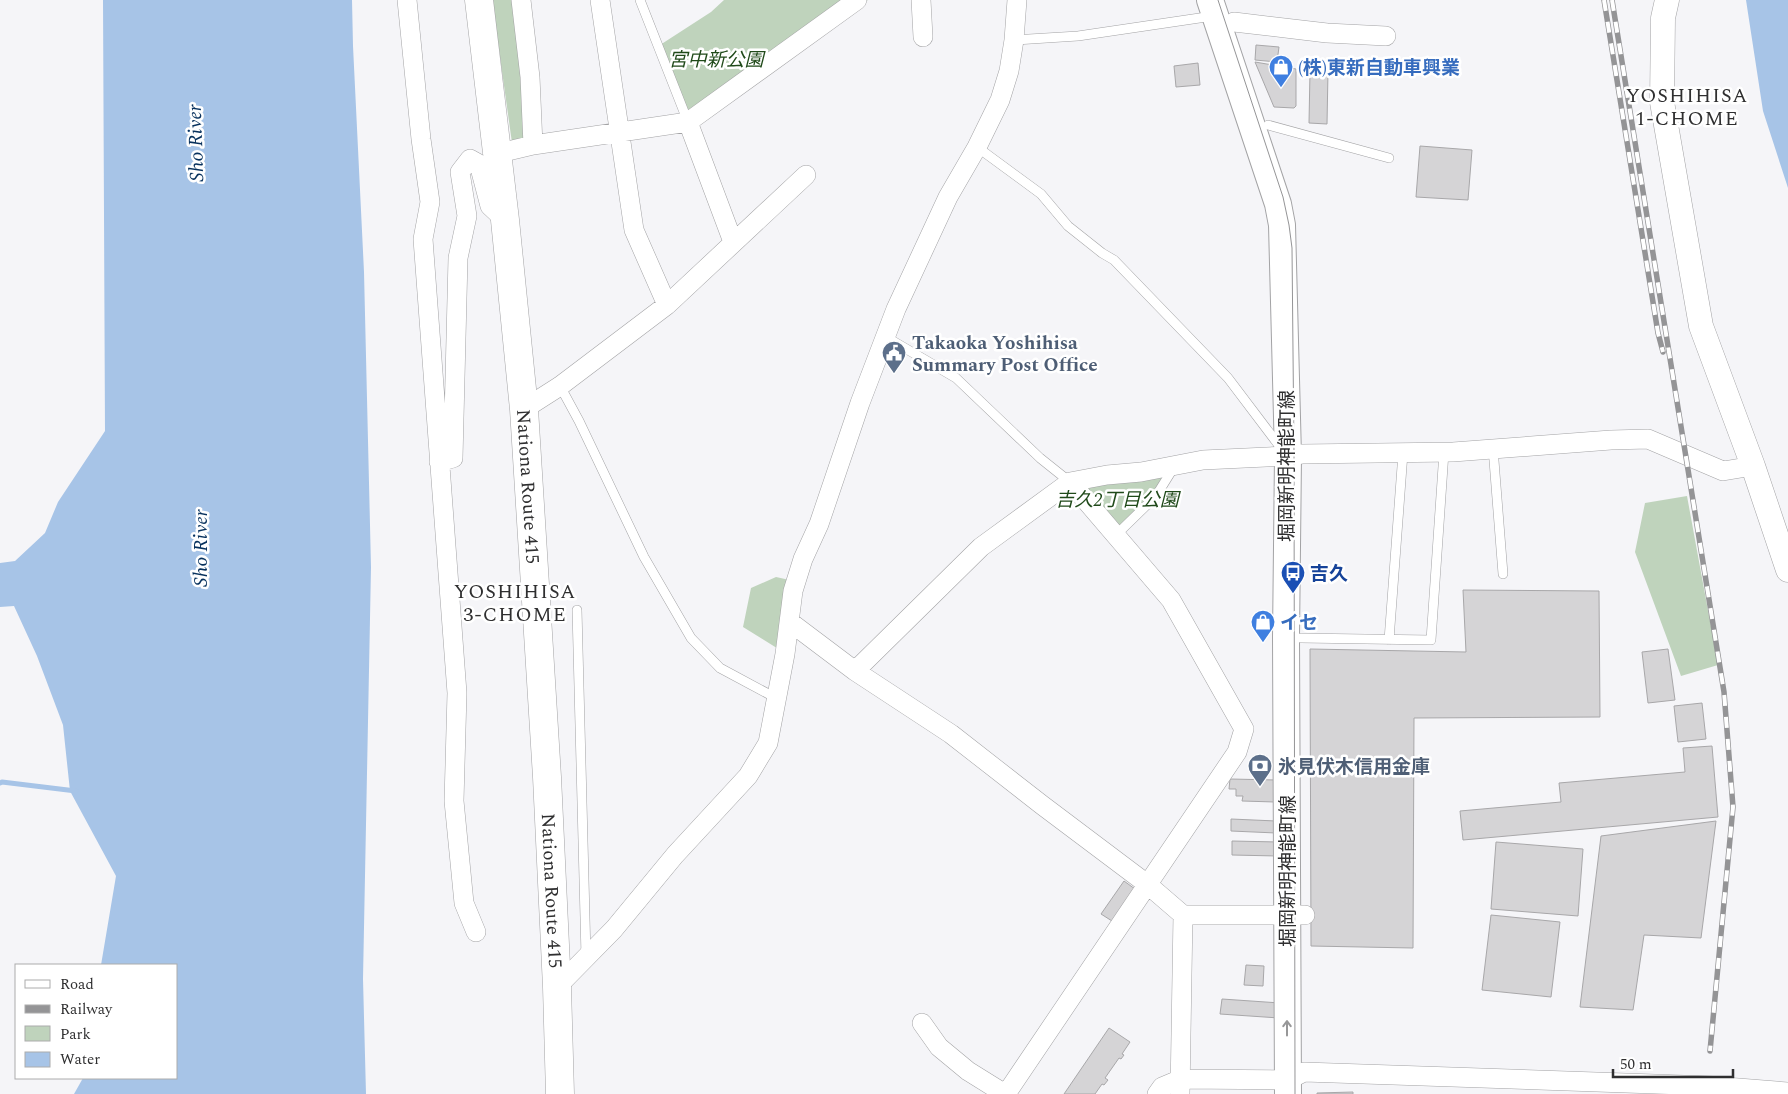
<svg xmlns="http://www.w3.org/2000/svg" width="1788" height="1094" viewBox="0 0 1788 1094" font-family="Spectral,'Noto Sans JP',serif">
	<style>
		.green { fill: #bfd3bc }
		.water { fill: #a7c4e7 }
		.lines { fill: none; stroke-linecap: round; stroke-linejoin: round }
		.stream { stroke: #a7c4e7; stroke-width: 5 }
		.building { fill: #d5d4d6; stroke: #a8a7a9 }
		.service-casing { stroke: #a3a3a5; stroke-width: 10 }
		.minor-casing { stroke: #a3a3a5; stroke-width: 20 }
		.tertiary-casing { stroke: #a3a3a5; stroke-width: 25 }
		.secondary-casing { stroke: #a3a3a5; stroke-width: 28 }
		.trunk-casing { stroke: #a3a3a5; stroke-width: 29 }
		.service { stroke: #fff; stroke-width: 9 }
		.minor { stroke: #fff; stroke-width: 19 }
		.tertiary { stroke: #fff; stroke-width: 24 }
		.secondary { stroke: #fff; stroke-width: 26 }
		.trunk { stroke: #fff; stroke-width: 28 }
		.tram { stroke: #949496; stroke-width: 1 }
		.rail-casing { stroke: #949496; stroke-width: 5.5 }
		.rail { stroke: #fff; stroke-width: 4; stroke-dasharray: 11; stroke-linecap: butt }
		.oneway { stroke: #979798 }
		.labels { text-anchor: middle; stroke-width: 5; stroke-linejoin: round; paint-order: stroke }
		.park-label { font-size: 19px; font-style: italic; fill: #204a1a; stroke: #fff }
		.shop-label { font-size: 19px; font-weight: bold; fill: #366cbe; stroke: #fff; text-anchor: start }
		.service-label { font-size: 19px; font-weight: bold; fill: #4e5e75; stroke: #fff; text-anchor: start }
		.street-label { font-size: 19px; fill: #2f2f30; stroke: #fff }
		.transit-label { font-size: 19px; font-weight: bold; fill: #164399; stroke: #fff; text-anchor: start }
		.neighbourhood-label { font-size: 20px; letter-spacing: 1px; fill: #2f2f30; stroke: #fff }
		.water-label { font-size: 20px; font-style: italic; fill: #07315d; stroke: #fff }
	</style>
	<rect width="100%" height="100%" fill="#f5f5f8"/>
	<path class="green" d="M 492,0 L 521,0 L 533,145 L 513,150 Z
		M 724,0 L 868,0 L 737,95 L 685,119 L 660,45 L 711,12 Z
		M 1175,465 L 1156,496 L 1116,535 L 1070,482 Z
		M 1687,496 L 1718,665 L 1681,676 L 1635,552 L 1645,503 Z
		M 776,577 L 794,581 L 780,650 L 743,627 L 751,588 Z"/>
	<path class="water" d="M 103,0 L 352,0 L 353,46 L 364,272 L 371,567 L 363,979 L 366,1094 L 74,1094 L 83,1078 L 176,1078 L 176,965 L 101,965 L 116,876 L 70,791 L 63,725 L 37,656 L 14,606 L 0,607 L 0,563 L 15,561 L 45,533 L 58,502 L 105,431 Z
		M 1746,0 L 1788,0 L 1788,188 L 1763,111 Z"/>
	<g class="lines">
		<path class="stream" d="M 0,783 L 2,782 L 76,791"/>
	</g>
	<path class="building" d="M 1256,45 L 1279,47 L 1277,62 L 1255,60 Z
		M 1255,62 L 1296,69 L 1296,106 L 1294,108 L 1274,107 Z
		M 1198,63 L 1200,85 L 1176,87 L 1174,66 Z
		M 1310,71 L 1328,71 L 1327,124 L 1309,123 Z
		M 1420,146 L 1472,150 L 1468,200 L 1416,197 Z
		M 1463,590 L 1599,591 L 1600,717 L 1414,718 L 1413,948 L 1311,946 L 1310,649 L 1466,652 Z
		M 1668,649 L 1675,700 L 1648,703 L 1642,652 Z
		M 1702,703 L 1706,739 L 1678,742 L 1674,706 Z
		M 1712,746 L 1718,817 L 1463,840 L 1460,811 L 1561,802 L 1559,783 L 1685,772 L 1683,748 Z
		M 1230,779 L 1276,780 L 1275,802 L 1242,801 L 1243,796 L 1236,796 L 1236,789 L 1229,789 Z
		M 1231,819 L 1276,821 L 1276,833 L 1231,831 Z
		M 1716,821 L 1701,938 L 1644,935 L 1633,1010 L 1580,1007 L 1601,836 Z
		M 1232,841 L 1278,842 L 1277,856 L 1232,855 Z
		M 1496,842 L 1583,849 L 1578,916 L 1491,909 Z
		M 1124,881 L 1135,889 L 1112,921 L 1101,914 Z
		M 1491,915 L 1560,922 L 1551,997 L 1482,990 Z
		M 1246,965 L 1264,966 L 1263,986 L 1244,985 Z
		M 1222,999 L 1280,1003 L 1279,1018 L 1220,1014 Z
		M 1109,1028 L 1130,1042 L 1122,1054 L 1124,1055 L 1121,1059 L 1119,1058 L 1105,1078 L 1108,1080 L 1104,1085 L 1102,1084 L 1095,1094 L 1064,1094 Z
		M 1353,1092 L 1353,1094 L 1317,1094 L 1317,1093 Z"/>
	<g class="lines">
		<defs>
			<path id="service" d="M 640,0 L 688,122
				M 1014,40 L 1078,36 L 1213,16
				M 1268,125 L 1389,158
				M 977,147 L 1041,194 L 1068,226 L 1102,253 L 1114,260 L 1228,378 L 1281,448
				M 886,337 L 956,378 L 1040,458 L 1070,482
				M 560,386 L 579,421 L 644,557 L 691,638 L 720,668 L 776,698
				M 1493,448 L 1503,574
				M 1116,535 L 1156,496 L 1174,467
				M 577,610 L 586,956
				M 1301,638 L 1431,640 L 1444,452
				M 1389,640 L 1403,453"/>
			<path id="minor" d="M 407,0 L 421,139 L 430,202 L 423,239 L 457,693 L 454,801 L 464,903 L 476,932
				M 521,0 L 530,77 L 533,145
				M 600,0 L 634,230 L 667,305
				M 921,0 L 923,37
				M 1234,22 L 1327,33 L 1386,36
				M 688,122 L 733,242
				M 496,154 L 533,145 L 688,122 L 857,0
				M 524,409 L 560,386 L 667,305 L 806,175
				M 439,462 L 453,458 L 458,258 L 467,216 L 460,172 L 470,159 L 479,164 L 490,206 L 505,220
				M 790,622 L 855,671 L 951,734 L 1042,805 L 1147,884 L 1183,915 L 1305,915
				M 855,671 L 981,547 L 1070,482 L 1107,475 L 1141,472 L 1203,460 L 1288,456 L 1302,454 L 1453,452 L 1611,440 L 1648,439 L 1723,471 L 1753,466
				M 557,987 L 614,929 L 675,855 L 748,776 L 768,743 L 785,654 L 793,591 L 803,559 L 819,524 L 860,403 L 896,309 L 948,197 L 977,147 L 1000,100 L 1009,71 L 1014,40 L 1017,0
				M 922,1023 L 939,1047 L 968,1071 L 1005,1094
				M 1006,1094 L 1237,752 L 1244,729 L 1171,600 L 1070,482
				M 1157,1094 L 1162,1087 L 1181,1079 L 1288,1080 L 1304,1072 L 1713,1086 L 1788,1092
				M 1180,1094 L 1183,915"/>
			<path id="tertiary" d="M 1667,0 L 1663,18 L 1662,102 L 1701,326 L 1753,466 L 1788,570"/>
			<path id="secondary" d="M 1210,0 L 1278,204 L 1282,225 L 1288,456 L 1286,637 L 1288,1094"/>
			<g id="trunk">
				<path id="s1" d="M 479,0 L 505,220 L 524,409 L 547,777 L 557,987 L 560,1094"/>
			</g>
		</defs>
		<use href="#service" class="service-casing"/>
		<use href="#minor" class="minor-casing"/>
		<use href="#tertiary" class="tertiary-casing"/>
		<use href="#secondary" class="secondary-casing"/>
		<use href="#trunk" class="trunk-casing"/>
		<use href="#service" class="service"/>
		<use href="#minor" class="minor"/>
		<use href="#tertiary" class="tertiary"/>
		<use href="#secondary" class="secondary"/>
		<use href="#trunk" class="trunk"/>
		<path class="tram" d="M 1218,0 L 1283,197 L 1289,225 L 1292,248 L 1294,455 L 1295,1094"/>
		<defs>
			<path id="rail" d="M 1604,0 L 1658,333 L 1663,352
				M 1612,0 L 1724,692 L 1733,807 L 1710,1051"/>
		</defs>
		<use href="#rail" class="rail-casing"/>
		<use href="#rail" class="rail"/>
	</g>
	<defs><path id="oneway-shaft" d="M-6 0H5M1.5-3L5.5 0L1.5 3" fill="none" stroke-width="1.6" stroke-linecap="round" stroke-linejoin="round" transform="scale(1.25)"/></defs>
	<use class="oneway" href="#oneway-shaft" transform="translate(1287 1028) rotate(-90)"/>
	<defs>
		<symbol id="shop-pin" viewBox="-11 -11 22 30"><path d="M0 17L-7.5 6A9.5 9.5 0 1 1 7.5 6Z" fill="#3f7fe0" stroke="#fff"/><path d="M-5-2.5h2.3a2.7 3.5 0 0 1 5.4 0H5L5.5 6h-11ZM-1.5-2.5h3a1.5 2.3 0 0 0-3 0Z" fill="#fff"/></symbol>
		<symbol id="civic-pin" viewBox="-11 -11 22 30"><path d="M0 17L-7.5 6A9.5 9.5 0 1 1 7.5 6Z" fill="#5c6f8a" stroke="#fff"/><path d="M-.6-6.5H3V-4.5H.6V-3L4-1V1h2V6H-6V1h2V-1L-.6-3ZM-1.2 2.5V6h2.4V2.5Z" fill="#fff"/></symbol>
		<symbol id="bus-pin" viewBox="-11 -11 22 30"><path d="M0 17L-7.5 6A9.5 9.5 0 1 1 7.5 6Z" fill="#1a4fb4" stroke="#fff"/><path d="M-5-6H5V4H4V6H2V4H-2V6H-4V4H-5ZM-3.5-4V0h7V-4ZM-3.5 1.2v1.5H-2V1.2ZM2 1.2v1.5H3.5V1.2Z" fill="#fff"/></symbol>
		<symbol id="bank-pin" viewBox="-11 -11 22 30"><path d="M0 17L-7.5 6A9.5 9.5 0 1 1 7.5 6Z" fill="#5c6f8a" stroke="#fff"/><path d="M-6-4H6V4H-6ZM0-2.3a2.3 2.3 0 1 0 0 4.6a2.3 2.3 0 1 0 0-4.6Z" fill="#fff"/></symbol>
	</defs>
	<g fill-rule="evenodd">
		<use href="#shop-pin" x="1267" y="53" width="28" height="38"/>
		<use href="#civic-pin" x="880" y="339" width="28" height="38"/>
		<use href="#bus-pin" x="1279" y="559" width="28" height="38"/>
		<use href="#shop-pin" x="1249" y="608" width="28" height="38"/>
		<use href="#bank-pin" x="1246" y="752" width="28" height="38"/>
	</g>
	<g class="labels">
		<g class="park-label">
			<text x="716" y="66">宮中新公園</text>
			<text x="1117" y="506">吉久2丁目公園</text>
		</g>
		<g class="shop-label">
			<text x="1298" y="74">(株)東新自動車興業</text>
			<text x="1280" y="629">イセ</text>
		</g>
		<g class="service-label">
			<text x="912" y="349">Takaoka Yoshihisa<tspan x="912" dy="22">Summary Post Office</tspan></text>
			<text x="1278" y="773">氷見伏木信用金庫</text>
		</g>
		<g class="street-label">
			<text transform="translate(1286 466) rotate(-90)" y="7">堀岡新明神能町線</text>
			<text dy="7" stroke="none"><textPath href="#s1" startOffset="489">Nationa Route 415</textPath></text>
			<text transform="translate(1287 871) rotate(-90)" y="7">堀岡新明神能町線</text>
			<text dy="7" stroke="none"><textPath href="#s1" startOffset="894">Nationa Route 415</textPath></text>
		</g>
		<g class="transit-label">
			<text x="1310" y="580">吉久</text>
		</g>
		<g class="neighbourhood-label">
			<text x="1687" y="102">YOSHIHISA<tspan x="1687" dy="23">1-CHOME</tspan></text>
			<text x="515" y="598">YOSHIHISA<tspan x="515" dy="23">3-CHOME</tspan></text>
		</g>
		<g class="water-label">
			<text transform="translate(195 143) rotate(-92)" y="7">Sho River</text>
			<text transform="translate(200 548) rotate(-90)" y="7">Sho River</text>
		</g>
	</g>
	<rect x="15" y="964" width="162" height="115" fill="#ffffff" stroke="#acacac"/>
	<rect x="25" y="980" width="25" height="8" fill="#ffffff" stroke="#acacac"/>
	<text x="60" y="989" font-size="15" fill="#2f2f30">Road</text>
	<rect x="25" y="1005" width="25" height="8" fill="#949496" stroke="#acacac"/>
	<text x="60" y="1014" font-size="15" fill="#2f2f30">Railway</text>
	<rect x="25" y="1026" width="25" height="15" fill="#bfd3bc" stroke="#acacac"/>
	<text x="60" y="1039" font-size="15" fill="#2f2f30">Park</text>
	<rect x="25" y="1052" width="25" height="15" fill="#a7c4e7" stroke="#acacac"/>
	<text x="60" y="1064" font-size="15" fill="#2f2f30">Water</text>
	<path d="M1613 1069v8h120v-8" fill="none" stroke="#2f2f30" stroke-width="2.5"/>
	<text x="1620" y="1069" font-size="15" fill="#2f2f30" stroke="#ffffff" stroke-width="4" paint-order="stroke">50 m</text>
</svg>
